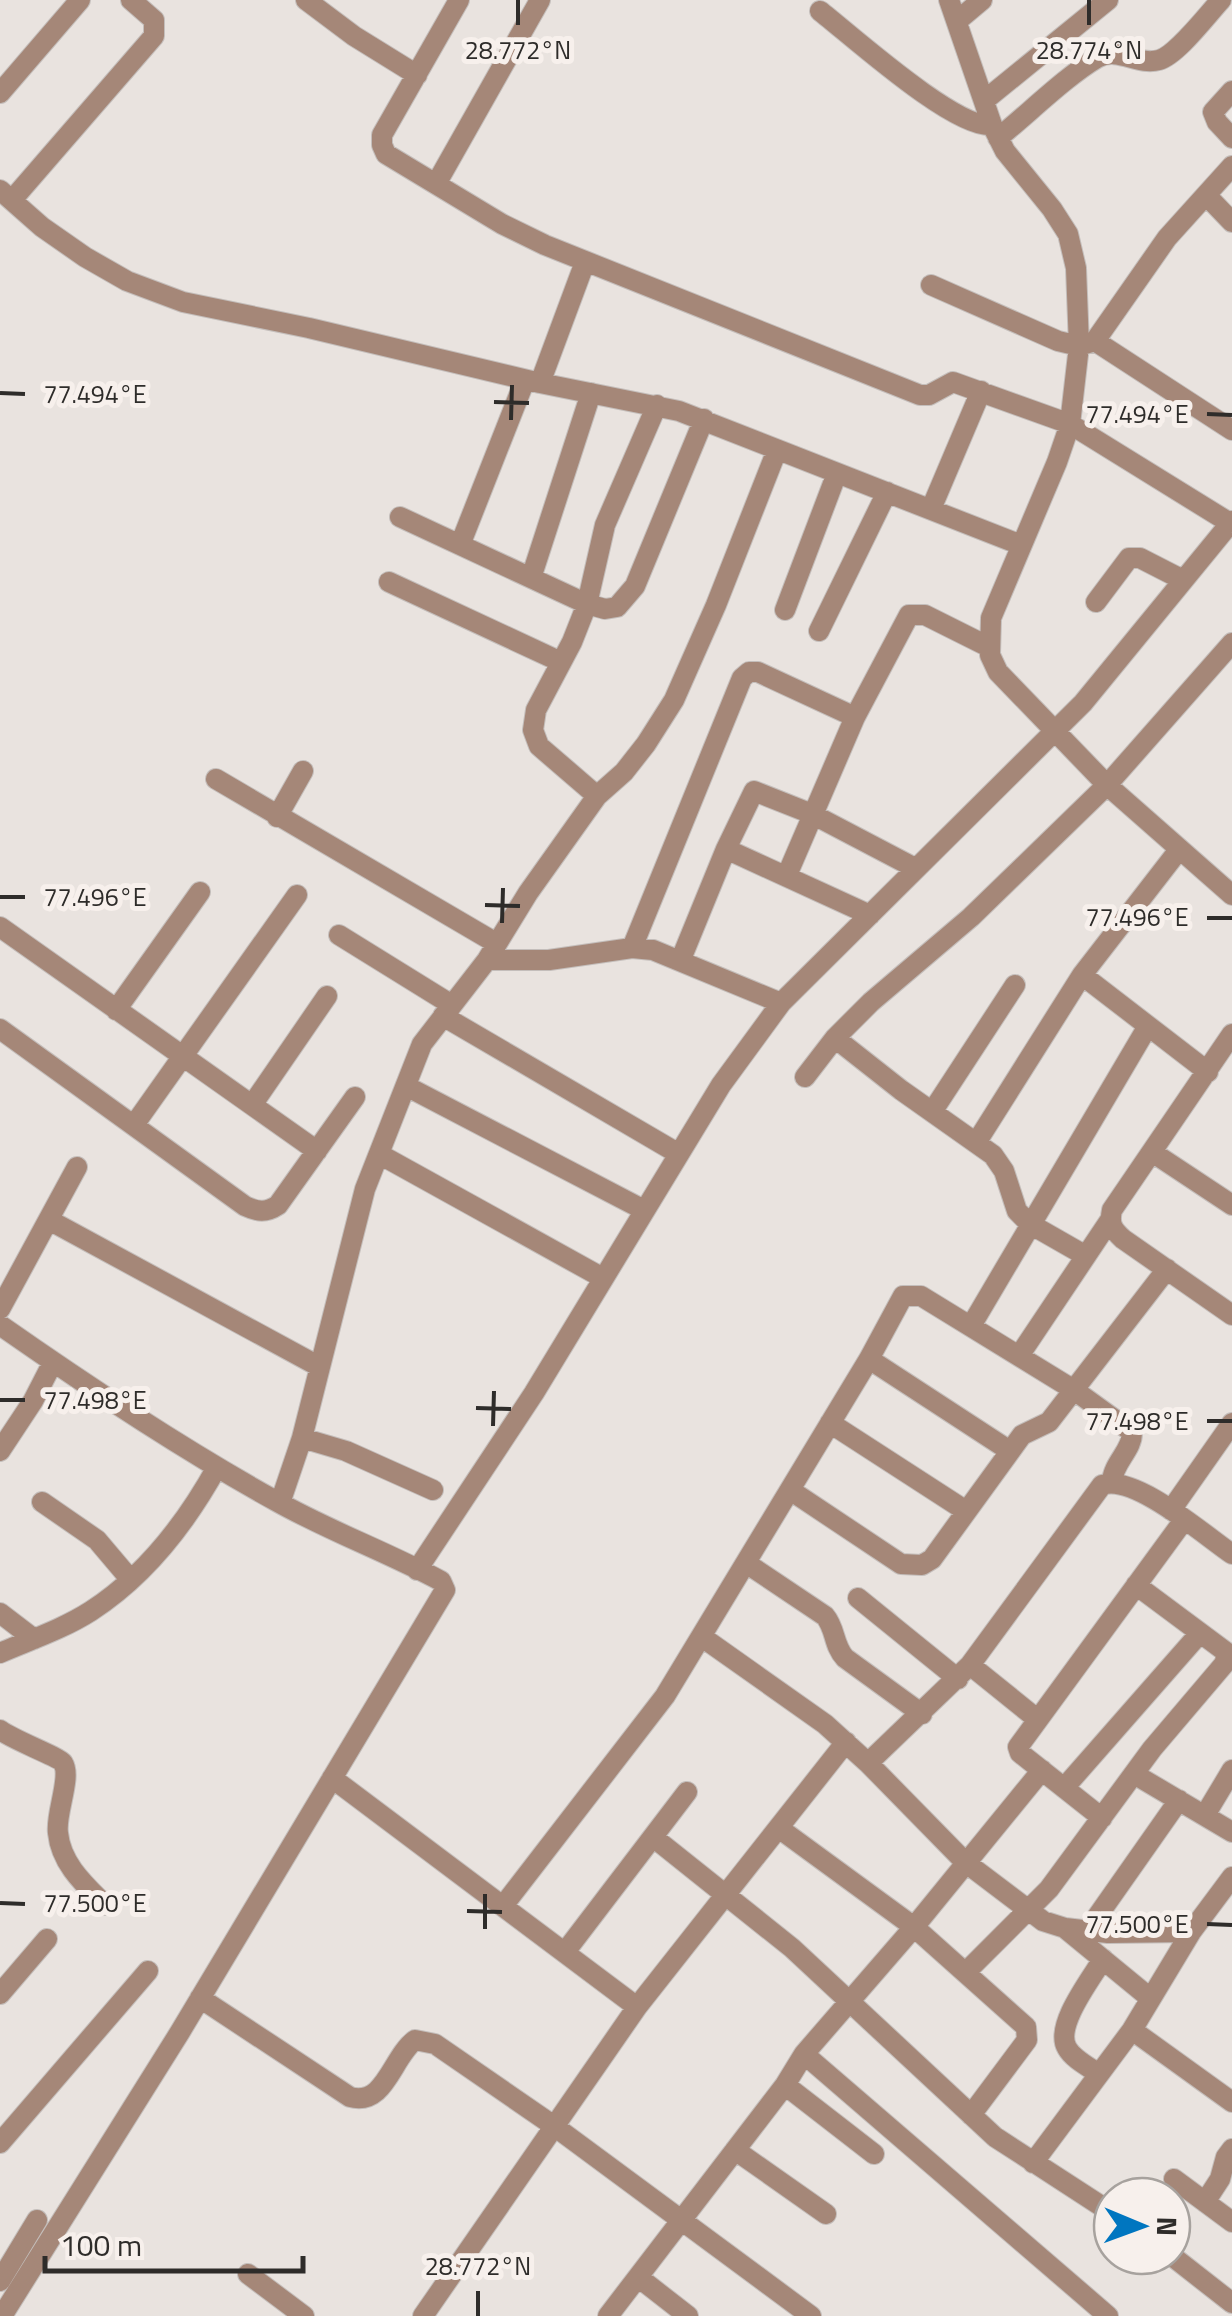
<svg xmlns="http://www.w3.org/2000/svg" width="1232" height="2316" viewBox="0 0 1232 2316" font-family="'Titillium Web',sans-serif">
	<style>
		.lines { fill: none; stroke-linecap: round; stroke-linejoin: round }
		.street-casing { stroke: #c4bebb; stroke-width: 22 }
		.street { stroke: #a58778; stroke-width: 20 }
		.ticks { fill: none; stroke: #2e2c2a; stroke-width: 4 }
		.ticks-label { font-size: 25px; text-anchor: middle; fill: #2e2c2a; stroke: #f7f0ec; stroke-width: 10; stroke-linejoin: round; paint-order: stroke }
	</style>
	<rect width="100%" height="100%" fill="#e9e3df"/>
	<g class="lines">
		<defs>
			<path id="street" d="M 306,0 L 354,36 L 417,75
				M 459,0 L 382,135 L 382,145 L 386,154 L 502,224 L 545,245 L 920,395 L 929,395 L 953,382 L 1070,424 L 1230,523
				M 949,0 L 992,125 L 1005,151 L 1052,209 L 1068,234 L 1076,268 L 1079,346 L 1070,424 L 1057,462 L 991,618 L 990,655 L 998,672 L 1107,785 L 1232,895
				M 820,11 C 852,36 956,130 992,125
				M 957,21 L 982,0
				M 1232,91 L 1213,112 L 1217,122 L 1232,138
				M 0,93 L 80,0
				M 985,100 L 1108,0
				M 998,138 C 1028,114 1065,77 1097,58 C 1118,46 1137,66 1159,60 C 1177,55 1207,15 1221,0
				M 436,184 L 540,0
				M 0,190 L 42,227 L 85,257 L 127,281 L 183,302 L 309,328 L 540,383 L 679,411 L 1021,545
				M 1206,195 L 1232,222
				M 12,200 L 154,36 L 154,20 L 131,0
				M 931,285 L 1058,341 L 1079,346 L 1095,341 L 1167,238 L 1232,166
				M 1095,341 L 1232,430
				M 540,383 L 585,262
				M 931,509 L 981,391
				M 400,517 L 587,604 L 605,609 L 617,607 L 635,586 L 704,419
				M 460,545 L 525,380
				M 531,578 L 591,393
				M 389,582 L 561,662
				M 1096,602 L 1129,558 L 1140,558 L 1183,580
				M 785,610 L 837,473
				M 819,631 L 887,492
				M 216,779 L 496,943
				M 597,796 L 539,746 L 533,730 L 536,710 L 572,642 L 587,604 L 605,525 L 657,405
				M 277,817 L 303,771
				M 726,849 L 870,915
				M 787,875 L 855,717 L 909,615 L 925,615 L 989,647
				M 0,927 L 317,1151
				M 339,935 L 452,1005
				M 632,948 L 742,678 L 749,672 L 758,672 L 855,717
				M 681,959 L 726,849 L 754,791 L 812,814 L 915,868
				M 487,960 L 549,960 L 632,948 L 653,950 L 781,1003
				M 1082,975 L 1208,1072
				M 116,1010 L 200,892
				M 443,1016 L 679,1154
				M 0,1029 L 245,1206 C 258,1212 266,1213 278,1205 L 355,1097
				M 1232,1034 L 1112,1210 C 1109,1224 1112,1229 1123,1239 L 1232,1315
				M 835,1038 L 901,1090 L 993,1155 L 1004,1171 L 1017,1211 L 1030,1224 L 1086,1256
				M 805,1077 L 835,1038 L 871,1002 L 971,917 L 1107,785 L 1232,643
				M 406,1086 L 644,1210
				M 252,1105 L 327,996
				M 932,1112 L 1015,985
				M 134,1125 L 297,895
				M 976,1143 L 1082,975 L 1178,851
				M 1152,1152 L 1232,1205
				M 379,1154 L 603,1278
				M 49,1220 L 320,1367
				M 0,1309 L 77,1167
				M 0,1325 C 90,1388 180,1448 276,1501 C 329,1531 387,1552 441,1581 L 445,1590 L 180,2032 L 2,2316
				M 971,1326 L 1148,1026
				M 1019,1356 L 1110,1220
				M 869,1359 L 1010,1451
				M 830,1423 L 966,1511
				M 302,1438 L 346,1451 L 433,1490
				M 0,1451 L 33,1401 L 53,1362
				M 790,1490 L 901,1564 L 922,1565 L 932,1559 L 1022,1435 L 1049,1422 L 1167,1269
				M 42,1502 L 97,1540 L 130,1579
				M 280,1503 L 302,1438 L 365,1189 L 422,1044 L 487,960 L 528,893 L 597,796 L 624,772 L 646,744 L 674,700 L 716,605 L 777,450
				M 1171,1510 L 1232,1423
				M 746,1563 L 825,1616 C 836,1629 833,1645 845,1658 L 922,1714
				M 417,1570 L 534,1393 L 721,1085 L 781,1003 L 1083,703 L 1232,521
				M 858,1598 L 958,1679
				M 0,1613 L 34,1639
				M 702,1637 L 825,1724 L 868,1763 L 965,1862 L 1043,1921 L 1065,1928 L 1108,1933 L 1191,1932
				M 0,1653 C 30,1640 63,1629 91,1611 C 145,1576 186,1523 217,1467
				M 970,1665 L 1037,1719
				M 0,1730 C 13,1740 59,1757 63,1763 C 72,1777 55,1814 58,1833 C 61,1864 85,1885 105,1905
				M 868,1763 L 970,1665 L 1102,1485 C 1135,1474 1204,1535 1232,1554
				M 1134,1774 L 1232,1832
				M 332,1778 L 637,2007
				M 1064,1788 L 1200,1633
				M 1205,1815 L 1232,1770
				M 1102,1818 L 1020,1753 L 1018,1747 L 1184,1520
				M 780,1829 L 914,1927 L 1026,2027 L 1027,2040 L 971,2115
				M 653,1837 L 792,1948 L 995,2137 L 1112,2213
				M 503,1906 L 665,1696 L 869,1359 L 903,1296 L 921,1296 L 1074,1390 L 1132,1432 C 1133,1450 1113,1462 1112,1482
				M 1066,1929 L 1150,1998
				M 1087,1931 L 1179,1800
				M 565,1952 L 687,1792
				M 966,1972 L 1049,1889 L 1152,1749 L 1225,1663 L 1226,1652 L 1136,1585
				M 0,1994 L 47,1939
				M 200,1998 L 350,2097 C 385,2107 392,2057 415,2040 L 435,2044 L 554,2126 L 811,2316
				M 1132,2030 L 1232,2102
				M 804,2054 L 1108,2316
				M 1099,2074 C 1089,2067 1073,2059 1067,2048 C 1054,2026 1091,1979 1103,1959
				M 785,2085 L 874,2154
				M 0,2143 L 148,1971
				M 735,2150 L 826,2214
				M 1033,2163 L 1132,2030 L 1191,1932 L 1232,1877
				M 1174,2179 L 1232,2222
				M 1205,2202 L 1220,2179 L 1226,2157 L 1232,2149
				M 1172,2256 L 1232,2303
				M 248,2274 L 304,2316
				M 638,2277 L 688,2316
				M 0,2281 L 37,2220
				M 423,2316 L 637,2007 L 846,1742
				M 608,2316 L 785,2085 L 804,2054 L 914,1927 L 1042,1770"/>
		</defs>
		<use href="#street" class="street-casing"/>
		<use href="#street" class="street"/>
	</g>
	<path class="ticks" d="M 518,25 L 518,0M 1089,25 L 1089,0M 0,393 L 25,394M 494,402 L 529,403M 1207,414 L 1232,415M 511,420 L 512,385M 0,897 L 25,897M 485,905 L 520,906M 1207,918 L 1232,918M 502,923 L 503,888M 0,1400 L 25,1400M 476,1408 L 511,1409M 1207,1421 L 1232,1421M 493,1426 L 494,1391M 0,1903 L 25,1904M 467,1911 L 502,1912M 1207,1924 L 1232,1925M 485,1929 L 485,1894M 478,2316 L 478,2291"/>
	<g class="ticks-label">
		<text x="518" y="59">28.772°N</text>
		<text x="1089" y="59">28.774°N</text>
		<text x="95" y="403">77.494°E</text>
		<text x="1137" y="423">77.494°E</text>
		<text x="95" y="906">77.496°E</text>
		<text x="1137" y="926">77.496°E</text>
		<text x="95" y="1409">77.498°E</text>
		<text x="1137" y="1430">77.498°E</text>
		<text x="95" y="1912">77.500°E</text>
		<text x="1137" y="1933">77.500°E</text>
		<text x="478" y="2275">28.772°N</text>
	</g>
	<g transform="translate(1142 2226) rotate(91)"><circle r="48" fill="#f7f0ec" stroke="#a7a29e" stroke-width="2.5"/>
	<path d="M0-8L18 38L0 25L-18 38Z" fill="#0076c0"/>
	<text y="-15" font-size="28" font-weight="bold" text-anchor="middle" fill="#2e2c2a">N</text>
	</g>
	<path d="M45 2256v15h258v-15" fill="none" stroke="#2e2c2a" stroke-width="5"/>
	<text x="60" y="2256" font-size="30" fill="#2e2c2a" stroke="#f7f0ec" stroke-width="8" paint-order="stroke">100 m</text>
</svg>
